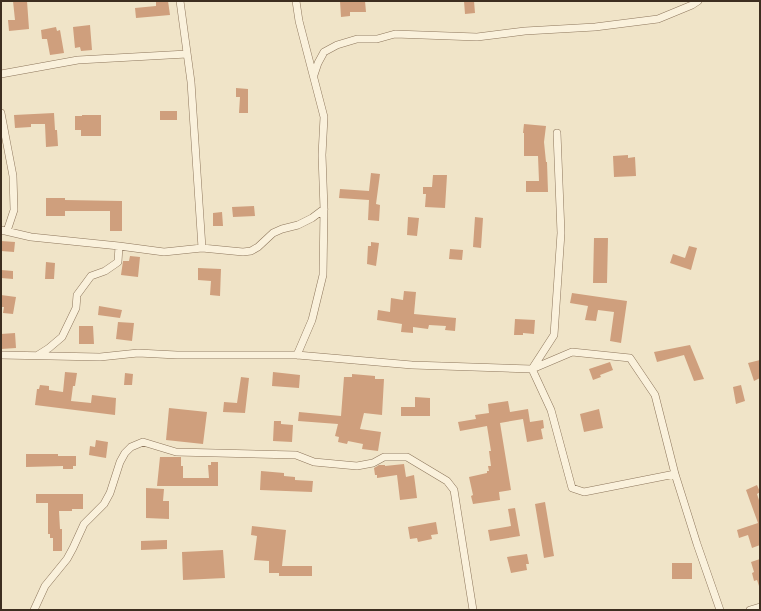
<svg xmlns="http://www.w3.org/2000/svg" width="761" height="611" viewBox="0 0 761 611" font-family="Merriweather,serif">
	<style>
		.building { fill: #cf9f7d }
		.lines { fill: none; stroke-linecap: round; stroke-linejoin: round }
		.street-casing { stroke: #8d765c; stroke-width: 8 }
		.street { stroke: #faf1dc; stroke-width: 7 }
	</style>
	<rect width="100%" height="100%" fill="#f0e4c8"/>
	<path class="building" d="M 13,1 L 27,1 L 29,29 L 9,31 L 8,20 L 15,20 Z
		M 168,1 L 170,15 L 136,18 L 135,8 L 156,6 L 156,2 Z
		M 340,1 L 365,1 L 366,12 L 350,12 L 350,16 L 341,17 Z
		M 464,1 L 474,1 L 475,13 L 465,14 Z
		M 90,25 L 92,50 L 81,51 L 80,47 L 75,48 L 73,27 Z
		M 56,27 L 57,31 L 60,30 L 64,53 L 50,55 L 47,39 L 42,39 L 41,30 Z
		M 236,88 L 248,89 L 248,113 L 239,113 L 240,97 L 236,97 Z
		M 160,111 L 177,111 L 177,120 L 160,120 Z
		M 54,113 L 55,130 L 57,130 L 58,146 L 46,147 L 45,124 L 31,124 L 31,127 L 15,128 L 14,115 Z
		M 82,115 L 101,115 L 101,136 L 81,136 L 81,130 L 75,130 L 75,116 L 82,116 Z
		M 524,124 L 546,126 L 544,142 L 546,162 L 547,162 L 548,192 L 526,192 L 526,181 L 539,181 L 538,156 L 524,156 L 524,133 L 523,133 Z
		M 628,155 L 628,158 L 635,157 L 636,176 L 614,177 L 613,156 Z
		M 371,173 L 380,174 L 376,204 L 380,205 L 379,221 L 368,220 L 369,200 L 339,198 L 340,189 L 369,191 Z
		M 433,175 L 447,175 L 445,208 L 425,207 L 426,194 L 423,194 L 423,187 L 432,187 Z
		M 46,198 L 65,198 L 65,200 L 122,201 L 122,231 L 110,231 L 110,211 L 65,211 L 65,216 L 46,216 Z
		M 254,206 L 255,216 L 233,217 L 232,207 Z
		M 222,212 L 223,226 L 213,226 L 213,213 Z
		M 408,217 L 419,218 L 417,236 L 407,235 Z
		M 475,217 L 483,218 L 481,248 L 473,247 Z
		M 594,238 L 608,238 L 607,283 L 593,283 Z
		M 1,241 L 15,242 L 14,252 L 1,251 Z
		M 371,242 L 379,243 L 376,266 L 367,264 L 368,246 L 371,246 Z
		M 689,246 L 697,248 L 691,270 L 670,263 L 673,254 L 685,258 Z
		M 450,249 L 463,250 L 462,260 L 449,259 Z
		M 130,256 L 140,257 L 138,277 L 121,275 L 123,261 L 129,261 Z
		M 46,262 L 55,263 L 54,279 L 45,279 Z
		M 198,268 L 221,269 L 220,296 L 210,295 L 211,281 L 198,280 Z
		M 1,270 L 13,271 L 13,279 L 1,278 Z
		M 404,291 L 416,292 L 414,314 L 456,318 L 455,331 L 445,330 L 446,326 L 429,325 L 428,329 L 413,327 L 413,333 L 401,332 L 402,324 L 377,320 L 378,310 L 390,312 L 391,298 L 403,300 Z
		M 572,293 L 627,301 L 621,343 L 610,341 L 614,312 L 598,310 L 596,321 L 585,320 L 588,306 L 570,303 Z
		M 1,295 L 16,297 L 13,314 L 3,313 L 4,307 L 1,307 Z
		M 99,306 L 122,310 L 120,318 L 98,315 Z
		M 515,319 L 535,320 L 534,334 L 523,333 L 523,335 L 514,335 Z
		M 118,322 L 134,323 L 132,341 L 116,339 Z
		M 79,326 L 93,326 L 94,344 L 79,344 Z
		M 15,333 L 16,348 L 1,349 L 1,334 Z
		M 690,345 L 704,379 L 694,381 L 684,355 L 657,362 L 654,352 Z
		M 760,360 L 760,378 L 754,381 L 748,363 Z
		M 610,362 L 613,370 L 600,375 L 601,377 L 593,380 L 589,369 Z
		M 65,372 L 77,373 L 75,386 L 73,386 L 71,401 L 91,403 L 92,395 L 116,398 L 115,415 L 35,405 L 37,389 L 39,389 L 40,385 L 49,386 L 49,390 L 63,392 Z
		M 273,372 L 300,375 L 299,388 L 272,386 Z
		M 125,373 L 133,374 L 132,385 L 124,385 Z
		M 352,374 L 375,376 L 375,379 L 384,379 L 382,415 L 364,413 L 360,429 L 381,432 L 378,451 L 362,449 L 363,444 L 348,441 L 347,444 L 338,442 L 339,437 L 335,436 L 338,424 L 298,421 L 299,412 L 341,416 L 344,377 L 352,377 Z
		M 241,377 L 249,378 L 245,413 L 223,412 L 224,402 L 237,403 Z
		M 741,385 L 745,401 L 736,404 L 733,387 Z
		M 415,397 L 430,398 L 430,416 L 401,416 L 401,407 L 415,407 Z
		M 508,401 L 510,412 L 528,409 L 530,422 L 543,420 L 544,428 L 541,429 L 543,439 L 527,442 L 523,419 L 500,423 L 511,490 L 499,492 L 500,500 L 473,504 L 471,496 L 473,495 L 469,477 L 487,473 L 487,471 L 489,471 L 488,466 L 491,466 L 489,451 L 491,451 L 487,426 L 460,431 L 458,422 L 476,419 L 475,415 L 489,413 L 488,404 Z
		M 169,408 L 207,412 L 203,444 L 166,440 Z
		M 599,409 L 603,428 L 584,432 L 580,414 Z
		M 274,421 L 281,421 L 281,424 L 293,425 L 292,442 L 273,441 Z
		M 96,440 L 108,442 L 106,458 L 89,455 L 90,446 L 95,447 Z
		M 26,454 L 58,454 L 58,456 L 76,456 L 76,466 L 73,466 L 73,469 L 63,469 L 63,466 L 26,467 Z
		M 160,457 L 181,457 L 181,466 L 183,466 L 183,478 L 209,478 L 208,465 L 211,465 L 211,462 L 218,462 L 218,486 L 157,486 Z
		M 404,464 L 406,477 L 414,475 L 417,498 L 400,500 L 397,475 L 377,478 L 377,475 L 375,475 L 374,468 L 379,465 L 385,465 L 385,466 Z
		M 261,471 L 284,473 L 284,476 L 295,477 L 295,480 L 313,481 L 312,492 L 260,490 Z
		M 757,485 L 760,492 L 757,494 L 760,503 L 760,545 L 752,548 L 748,535 L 739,538 L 737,530 L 758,523 L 746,490 Z
		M 146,488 L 164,489 L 163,501 L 169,501 L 169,519 L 146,518 Z
		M 36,494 L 83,494 L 83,509 L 72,509 L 72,511 L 59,511 L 60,529 L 62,529 L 62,551 L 53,551 L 53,538 L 50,538 L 50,534 L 48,534 L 48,503 L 36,503 Z
		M 545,502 L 554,556 L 544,558 L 535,504 Z
		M 515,508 L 520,536 L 490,541 L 488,530 L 511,526 L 508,509 Z
		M 436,522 L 438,534 L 431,535 L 432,539 L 418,542 L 417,538 L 410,539 L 408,527 Z
		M 252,526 L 286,530 L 282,566 L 312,566 L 312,576 L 279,576 L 279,573 L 269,573 L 269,561 L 254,560 L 257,536 L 251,535 Z
		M 167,540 L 167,549 L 141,550 L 141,541 Z
		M 223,550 L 225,578 L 183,580 L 182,552 Z
		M 527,554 L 529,564 L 526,564 L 527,570 L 511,573 L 507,557 Z
		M 760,559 L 760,586 L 759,586 L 757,580 L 754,581 L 752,573 L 754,572 L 751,562 Z
		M 672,563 L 692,563 L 692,579 L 672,579 Z"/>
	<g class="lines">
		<defs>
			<path id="street" d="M 180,1 L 191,82 L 202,248
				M 296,1 L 299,21 L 324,117 L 322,155 L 324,209 L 323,275 L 312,320 L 297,355
				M 1,74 L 78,60 L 187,54
				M 314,75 L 318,63 L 324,52 L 337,45 L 357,39 L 377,39 L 395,34 L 477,37 L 525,31 L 595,27 L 658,19 L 692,5 L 698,1
				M 1,113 L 13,176 L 14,210 L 7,231
				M 557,133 L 561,233 L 554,335 L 532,369 L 551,410 L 572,488 L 584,492 L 675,474
				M 1,230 L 31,237 L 119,246 L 164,252 L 202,248 L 243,252 L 251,251 L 258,247 L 273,233 L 282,229 L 298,225 L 312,218 L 324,209
				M 1,355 L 100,357 L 138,353 L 177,355 L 297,355 L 412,365 L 532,369 L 572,352 L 630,358 L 655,395 L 675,474 L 697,544 L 720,610
				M 38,355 L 49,348 L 62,337 L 76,308 L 77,295 L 91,276 L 105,271 L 118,262 L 119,246
				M 34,610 L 45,586 L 67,559 L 73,548 L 84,524 L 104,504 L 110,493 L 120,462 L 125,453 L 131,447 L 143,442 L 176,452 L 296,455 L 314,462 L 357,466 L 373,463 L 384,457 L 407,457 L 447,481 L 454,490 L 473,610
				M 750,610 L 760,607"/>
		</defs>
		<use href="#street" class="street-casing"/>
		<use href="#street" class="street"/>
	</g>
	<rect width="761" height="611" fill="none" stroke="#3d2e20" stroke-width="4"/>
</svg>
